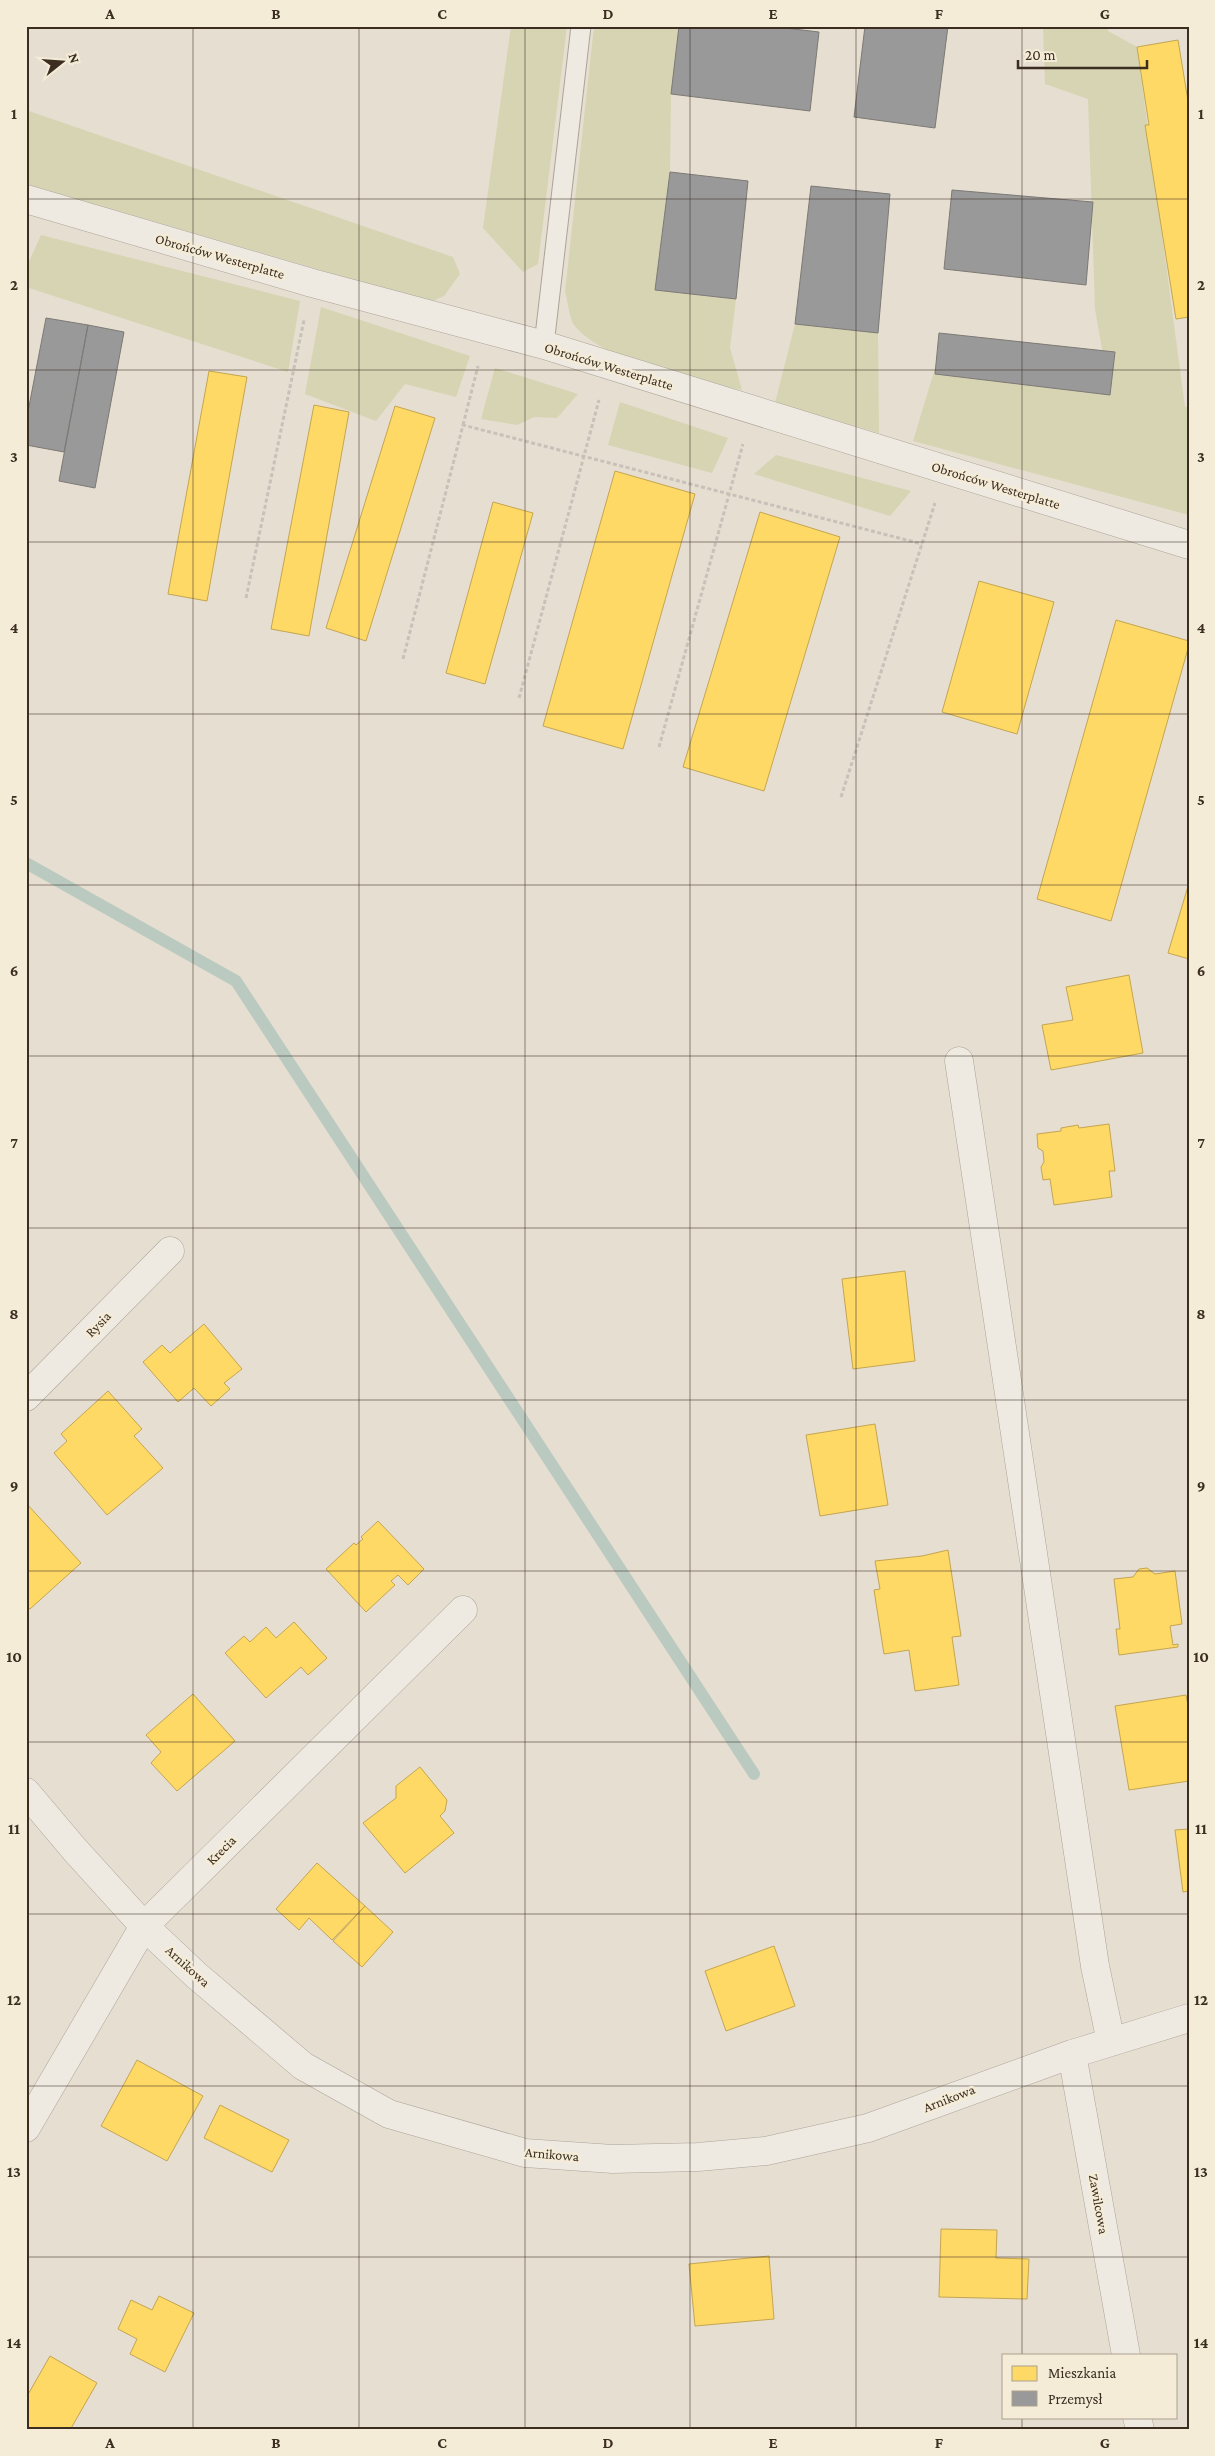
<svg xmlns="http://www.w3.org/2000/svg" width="1215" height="2456" viewBox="0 0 1215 2456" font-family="'Crimson Pro',serif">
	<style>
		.green { fill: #d6d4b3 }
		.homes { fill: #ffd966; stroke: #c4a551 }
		.industry { fill: #999; stroke: #7d7975 }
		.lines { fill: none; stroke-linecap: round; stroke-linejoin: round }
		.stream { stroke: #bbcac1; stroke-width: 12 }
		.lane-casing { stroke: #aba499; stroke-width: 21 }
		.street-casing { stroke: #aba499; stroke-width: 29 }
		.path { stroke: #c7c1b9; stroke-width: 3; stroke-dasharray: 4 2.5; stroke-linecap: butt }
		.lane { stroke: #eeeae2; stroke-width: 19 }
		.street { stroke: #eeeae2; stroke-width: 28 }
		.grid { fill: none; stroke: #3b2d20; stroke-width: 1; stroke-opacity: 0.55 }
		.labels { text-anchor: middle; stroke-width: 5; stroke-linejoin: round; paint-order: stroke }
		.street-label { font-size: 14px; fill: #3b2d20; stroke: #f5ecd8 }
		.neatline { fill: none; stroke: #3b2d20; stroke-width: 2 }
		.grid-label { font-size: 16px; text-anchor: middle; font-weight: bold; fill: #3b2d20 }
	</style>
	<rect width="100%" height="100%" fill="#e6ded0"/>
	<path class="green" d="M 511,26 L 567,26 L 538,264 L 523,272 L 483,228 Z
		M 594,26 L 679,26 L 671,95 L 670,172 L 655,290 L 736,299 L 730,348 L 742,390 C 698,381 602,361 574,325 C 569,317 568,301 565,292 Z
		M 1043,26 L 1107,26 L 1108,31 L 1137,47 L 1185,407 L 1189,407 L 1189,515 L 913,441 L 936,365 L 1110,394 L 1095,309 L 1088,99 L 1045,84 Z
		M 26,110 L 453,257 L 460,274 L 444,296 L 430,302 L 26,184 Z
		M 41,235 L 300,301 L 288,372 L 26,287 L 26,268 Z
		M 321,307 L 470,356 L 456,397 L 405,384 L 376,421 L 305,394 Z
		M 795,324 L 878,333 L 879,433 L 775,403 Z
		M 495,368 L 578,394 L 557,418 L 534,417 L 517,425 L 481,419 Z
		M 620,402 L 728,438 L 712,473 L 608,445 Z
		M 776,455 L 911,491 L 890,516 L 754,474 Z"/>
	<path class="homes" d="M 1178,40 L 1189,107 L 1189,317 L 1176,319 L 1145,125 L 1149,125 L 1137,47 Z
		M 209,371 L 247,377 L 207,601 L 168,594 Z
		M 314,405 L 349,412 L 309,636 L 271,629 Z
		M 395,406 L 435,418 L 366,641 L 326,628 Z
		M 615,471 L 695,494 L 623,749 L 543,726 Z
		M 493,502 L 533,513 L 485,684 L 446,673 Z
		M 760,512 L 840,537 L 764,791 L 683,767 Z
		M 979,581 L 1054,602 L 1017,734 L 942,712 Z
		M 1116,620 L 1189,641 L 1189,645 L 1111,921 L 1037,899 Z
		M 1189,883 L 1189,959 L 1168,953 Z
		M 1129,975 L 1143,1053 L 1051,1070 L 1042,1025 L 1073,1020 L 1066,987 Z
		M 1109,1124 L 1115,1171 L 1109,1171 L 1112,1197 L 1054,1205 L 1050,1179 L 1043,1180 L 1041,1167 L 1044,1162 L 1043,1151 L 1038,1148 L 1037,1134 L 1061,1131 L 1061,1128 L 1078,1125 L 1079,1128 Z
		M 905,1271 L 915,1361 L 853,1369 L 842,1279 Z
		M 204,1324 L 242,1369 L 224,1383 L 230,1389 L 211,1406 L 194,1388 L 178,1402 L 143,1362 L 162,1345 L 170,1353 Z
		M 108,1391 L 142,1429 L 134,1436 L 163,1468 L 107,1515 L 54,1453 L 67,1441 L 61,1434 Z
		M 875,1424 L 888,1505 L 820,1516 L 806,1435 Z
		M 26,1503 L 81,1563 L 30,1609 L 26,1606 Z
		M 378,1521 L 424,1569 L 408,1585 L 398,1575 L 391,1581 L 395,1585 L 366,1612 L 326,1569 L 354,1543 L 356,1545 L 363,1539 L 361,1537 Z
		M 948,1550 L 961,1636 L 952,1637 L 959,1685 L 915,1691 L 909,1650 L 884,1654 L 874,1590 L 880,1589 L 875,1561 L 922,1556 Z
		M 1147,1568 L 1155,1574 L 1175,1571 L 1182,1624 L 1170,1626 L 1173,1645 L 1178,1644 L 1178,1647 L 1119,1655 L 1116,1629 L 1120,1629 L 1114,1579 L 1133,1577 L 1139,1569 Z
		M 294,1622 L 327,1658 L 308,1675 L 301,1667 L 266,1698 L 225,1653 L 244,1636 L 250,1642 L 266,1627 L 276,1638 Z
		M 193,1694 L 235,1741 L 177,1791 L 151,1763 L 161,1752 L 146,1735 Z
		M 1186,1695 L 1189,1711 L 1189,1781 L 1129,1790 L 1115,1706 Z
		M 420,1767 L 447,1800 L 445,1811 L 440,1816 L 454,1833 L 405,1873 L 363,1823 L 396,1798 L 396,1786 Z
		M 1189,1829 L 1189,1891 L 1183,1892 L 1175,1830 Z
		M 317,1863 L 365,1906 L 332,1940 L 309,1918 L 299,1930 L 276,1909 Z
		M 365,1906 L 393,1932 L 362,1967 L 333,1941 Z
		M 774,1946 L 795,2006 L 726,2031 L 705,1971 Z
		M 137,2060 L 203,2096 L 167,2161 L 101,2126 Z
		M 220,2105 L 289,2140 L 272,2172 L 204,2138 Z
		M 941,2229 L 997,2230 L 996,2258 L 1029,2259 L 1027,2299 L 939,2297 Z
		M 769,2256 L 774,2319 L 695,2326 L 689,2264 Z
		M 159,2296 L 194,2313 L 165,2372 L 130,2354 L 137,2339 L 118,2329 L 131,2300 L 152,2310 Z
		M 50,2356 L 97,2383 L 70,2430 L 26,2430 L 26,2398 Z"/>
	<path class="industry" d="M 679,26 L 768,26 L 819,32 L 810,111 L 671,94 Z
		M 865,26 L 948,26 L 935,128 L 854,117 Z
		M 670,172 L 748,181 L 736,299 L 655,290 Z
		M 811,186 L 890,194 L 878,333 L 795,324 Z
		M 952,190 L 1093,202 L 1086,285 L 944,269 Z
		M 46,318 L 88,325 L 64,452 L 26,445 L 26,422 Z
		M 88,325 L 124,332 L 95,488 L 59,481 Z
		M 939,333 L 1115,352 L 1110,395 L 935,374 Z"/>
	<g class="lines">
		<path class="stream" d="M 26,863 L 236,981 L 754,1774"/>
		<defs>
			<path id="lane" d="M 544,345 L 581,26"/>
			<path id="street" d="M 26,199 L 312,283 L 544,345 L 1189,545
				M 959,1061 L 1095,1966 L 1111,2042
				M 26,1397 L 170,1251
				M 26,1792 L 75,1850 L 144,1926 L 196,1975 L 303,2066 L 389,2114 L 525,2153 L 613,2159 L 698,2157 L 766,2151 L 868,2128 L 1072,2054 L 1189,2018
				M 1072,2054 L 1126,2355
				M 26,2128 L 144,1926 L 463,1610
				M 1137,2417 L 1140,2430"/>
		</defs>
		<use href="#lane" class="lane-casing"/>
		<use href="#street" class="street-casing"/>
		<path class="path" d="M 463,425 L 478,366
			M 246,598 L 304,320
			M 403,659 L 463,425 L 922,544
			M 519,698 L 599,400
			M 659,747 L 743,444
			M 841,797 L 935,503"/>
		<use href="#lane" class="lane"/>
		<use href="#street" class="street"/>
	</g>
	<path class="grid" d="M 193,26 L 193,2430M 359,26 L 359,2430M 525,26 L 525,2430M 690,26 L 690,2430M 856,26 L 856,2430M 1022,26 L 1022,2355M 26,199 L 1189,199M 26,370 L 1189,370M 26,542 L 1189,542M 26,714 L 1189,714M 26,885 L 1189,885M 26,1056 L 1189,1056M 26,1228 L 1189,1228M 26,1400 L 1189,1400M 26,1571 L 1189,1571M 26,1742 L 1189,1742M 26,1914 L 1189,1914M 26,2086 L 1189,2086M 26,2257 L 1189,2257M 1022,2417 L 1022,2430"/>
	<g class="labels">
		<g class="street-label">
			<text transform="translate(220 256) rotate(16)" y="5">Obrońców Westerplatte</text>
			<text transform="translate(609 366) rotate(17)" y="5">Obrońców Westerplatte</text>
			<text transform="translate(996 485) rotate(17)" y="5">Obrońców Westerplatte</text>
			<text transform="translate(98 1324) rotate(-46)" y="5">Rysia</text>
			<text transform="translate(221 1850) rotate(-45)" y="5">Krecia</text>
			<text transform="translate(188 1966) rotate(42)" y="5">Arnikowa</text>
			<text transform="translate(949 2098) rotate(-21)" y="5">Arnikowa</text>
			<text transform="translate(552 2154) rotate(5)" y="5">Arnikowa</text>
			<text transform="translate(1099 2204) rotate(80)" y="5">Zawilcowa</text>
		</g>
	</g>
	<rect width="1215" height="2456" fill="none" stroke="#f5ecd8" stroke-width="55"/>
	<rect x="1002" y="2354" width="175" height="65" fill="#f5ecd8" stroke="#aba08e"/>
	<rect x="1012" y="2366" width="25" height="15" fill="#ffd966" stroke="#aba08e"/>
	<text x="1048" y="2378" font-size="15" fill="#3b2d20">Mieszkania</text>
	<rect x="1012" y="2391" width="25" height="15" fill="#999999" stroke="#aba08e"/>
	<text x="1048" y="2404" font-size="15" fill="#3b2d20">Przemysł</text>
	<g transform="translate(62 62) rotate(73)" stroke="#f5ecd8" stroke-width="4" paint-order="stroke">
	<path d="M0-4L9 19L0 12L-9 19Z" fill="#3b2d20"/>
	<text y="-8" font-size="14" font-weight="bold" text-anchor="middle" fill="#3b2d20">N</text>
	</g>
	<path d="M1018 60v8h129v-8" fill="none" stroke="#3b2d20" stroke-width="2.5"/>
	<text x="1025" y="60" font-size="15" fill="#3b2d20" stroke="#f5ecd8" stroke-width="4" paint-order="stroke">20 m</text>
	<rect x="28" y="28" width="1160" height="2400" class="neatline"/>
	<g class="grid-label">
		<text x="110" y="19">A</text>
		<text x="276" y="19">B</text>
		<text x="442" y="19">C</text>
		<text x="608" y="19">D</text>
		<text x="773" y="19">E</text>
		<text x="939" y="19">F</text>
		<text x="1105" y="19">G</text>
		<text x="14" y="119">1</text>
		<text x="1201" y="119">1</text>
		<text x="14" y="290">2</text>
		<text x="1201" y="290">2</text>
		<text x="14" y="462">3</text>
		<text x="1201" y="462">3</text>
		<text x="14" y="633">4</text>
		<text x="1201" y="633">4</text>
		<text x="14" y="805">5</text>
		<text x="1201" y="805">5</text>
		<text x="14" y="976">6</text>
		<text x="1201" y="976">6</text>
		<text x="14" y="1148">7</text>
		<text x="1201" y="1148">7</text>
		<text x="14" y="1319">8</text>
		<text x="1201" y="1319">8</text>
		<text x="14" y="1491">9</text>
		<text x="1201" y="1491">9</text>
		<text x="14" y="1662">10</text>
		<text x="1201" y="1662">10</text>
		<text x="14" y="1834">11</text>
		<text x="1201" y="1834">11</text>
		<text x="14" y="2005">12</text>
		<text x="1201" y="2005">12</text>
		<text x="14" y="2177">13</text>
		<text x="1201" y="2177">13</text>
		<text x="14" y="2348">14</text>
		<text x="1201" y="2348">14</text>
		<text x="110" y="2448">A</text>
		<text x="276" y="2448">B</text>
		<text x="442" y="2448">C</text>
		<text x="608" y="2448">D</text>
		<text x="773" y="2448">E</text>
		<text x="939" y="2448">F</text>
		<text x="1105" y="2448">G</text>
	</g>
</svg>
